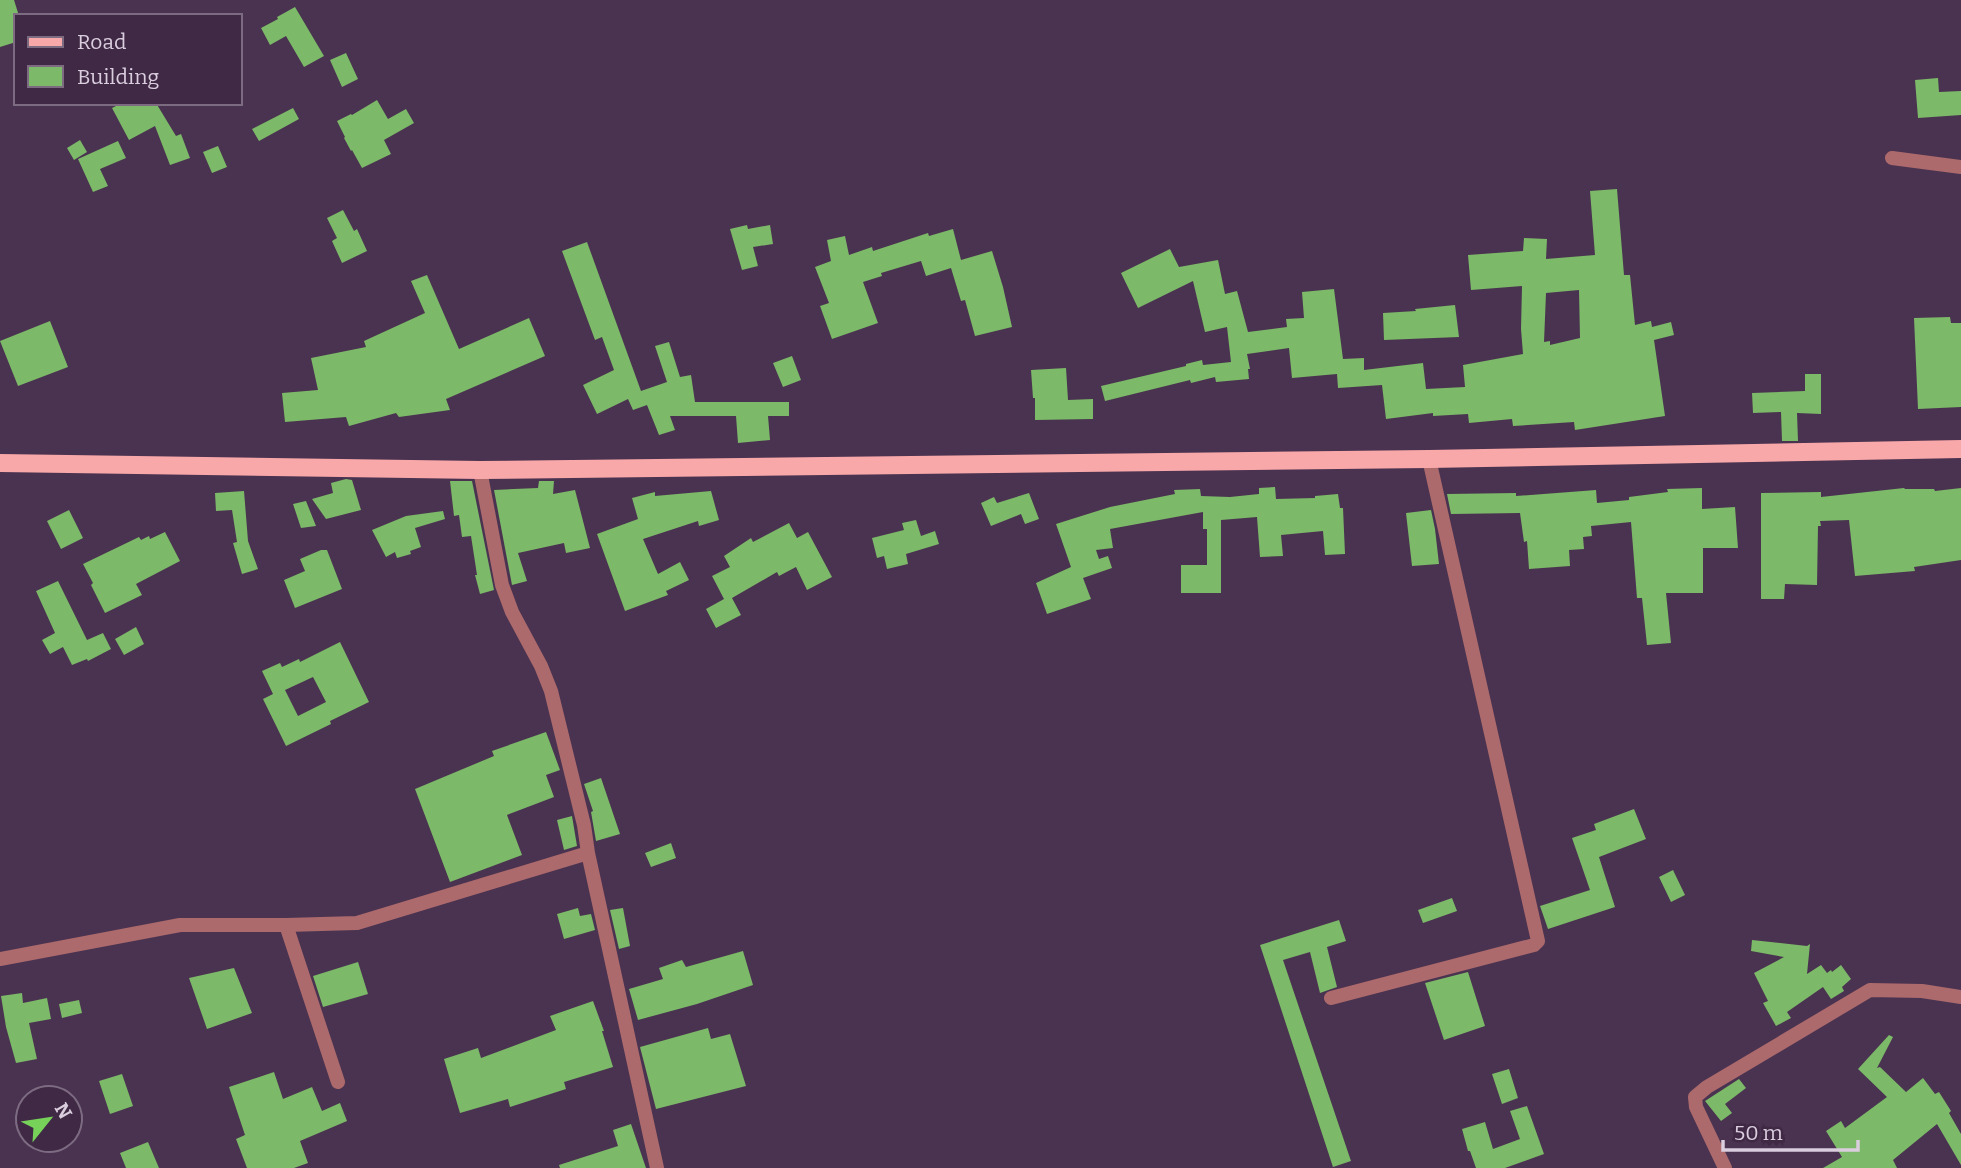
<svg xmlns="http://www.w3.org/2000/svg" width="1961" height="1168" viewBox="0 0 1961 1168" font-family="Bitter,serif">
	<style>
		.building { fill: #7cb968; fill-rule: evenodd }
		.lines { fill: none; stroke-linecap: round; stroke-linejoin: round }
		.minor { stroke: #ac6a6c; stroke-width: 14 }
		.primary { stroke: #f9a8a9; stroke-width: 18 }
	</style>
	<rect width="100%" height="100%" fill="#4a3350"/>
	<path class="building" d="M 0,0 L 14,0 L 19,16 L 16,16 L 16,42 L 0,47 Z
		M 295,7 L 324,56 L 304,67 L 286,36 L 270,45 L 261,28 L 278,19 L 277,17 Z
		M 346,53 L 358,79 L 342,87 L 330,60 Z
		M 1938,78 L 1939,92 L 1961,91 L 1961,115 L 1918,118 L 1915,80 Z
		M 377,100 L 388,119 L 406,109 L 414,123 L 384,140 L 391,154 L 362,168 L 352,150 L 351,151 L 344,138 L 345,137 L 337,121 L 351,114 L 352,115 Z
		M 122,103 L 156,103 L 176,136 L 181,134 L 190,158 L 170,165 L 155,126 L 129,140 L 112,108 Z
		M 293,108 L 299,119 L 259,141 L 252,129 Z
		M 80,140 L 87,152 L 74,160 L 67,148 Z
		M 118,141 L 126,158 L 100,169 L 108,186 L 93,192 L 78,159 Z
		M 218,146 L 227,167 L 212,173 L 203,152 Z
		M 1617,189 L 1624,275 L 1630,275 L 1635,325 L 1651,321 L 1652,327 L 1671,322 L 1674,335 L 1654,340 L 1665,416 L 1575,430 L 1574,422 L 1513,426 L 1512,419 L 1469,423 L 1468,414 L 1433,416 L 1433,413 L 1386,419 L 1382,385 L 1338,388 L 1337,374 L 1292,378 L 1289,348 L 1247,354 L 1250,369 L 1248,369 L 1249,379 L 1216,382 L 1215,377 L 1191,383 L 1190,380 L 1105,401 L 1101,386 L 1186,366 L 1186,364 L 1202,360 L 1203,365 L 1231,362 L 1227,327 L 1205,332 L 1193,281 L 1138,308 L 1121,273 L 1170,249 L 1179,267 L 1218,260 L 1225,294 L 1237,291 L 1248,332 L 1287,327 L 1286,319 L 1304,318 L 1302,292 L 1334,289 L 1343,359 L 1364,358 L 1364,370 L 1423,363 L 1426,389 L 1465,387 L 1463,365 L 1523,354 L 1521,329 L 1522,286 L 1471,290 L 1468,255 L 1523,251 L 1524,238 L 1547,239 L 1546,259 L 1595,255 L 1590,191 ZM 1579,290 L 1580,338 L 1550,345 L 1550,341 L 1544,342 L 1546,293 Z
		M 343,210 L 354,231 L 357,229 L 367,251 L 342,263 L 332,241 L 337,238 L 327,218 Z
		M 747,225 L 748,229 L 770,225 L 773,244 L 753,247 L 758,266 L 742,270 L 730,229 Z
		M 953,229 L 961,260 L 992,251 L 1003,287 L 1012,327 L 975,336 L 965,300 L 961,301 L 951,268 L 926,276 L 921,261 L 881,273 L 882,276 L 863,282 L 878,323 L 832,339 L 820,306 L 829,303 L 815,267 L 831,261 L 827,240 L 845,236 L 849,255 L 872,247 L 873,251 L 928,233 L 929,236 Z
		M 587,242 L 641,391 L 667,382 L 655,346 L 669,342 L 680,377 L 691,375 L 695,402 L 789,402 L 789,416 L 768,416 L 770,440 L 738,443 L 736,416 L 670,416 L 675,430 L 659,435 L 647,405 L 633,410 L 628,399 L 597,414 L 583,385 L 614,370 L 602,337 L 595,340 L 562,251 Z
		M 427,275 L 459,349 L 529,318 L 545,356 L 446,399 L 450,410 L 399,417 L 396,413 L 349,426 L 346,417 L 285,422 L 282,393 L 318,390 L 311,358 L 366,347 L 364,341 L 425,313 L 411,281 Z
		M 1455,305 L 1459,337 L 1384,340 L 1383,313 L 1416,311 L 1415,309 Z
		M 1950,317 L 1951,323 L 1961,323 L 1961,407 L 1918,409 L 1914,318 Z
		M 50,321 L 68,367 L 18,386 L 0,341 Z
		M 792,356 L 801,380 L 783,387 L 773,363 Z
		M 1066,368 L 1068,400 L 1093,399 L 1093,419 L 1035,420 L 1035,398 L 1033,398 L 1031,370 Z
		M 1805,374 L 1821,374 L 1821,414 L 1797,413 L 1798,441 L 1782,441 L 1781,412 L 1753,413 L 1752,393 L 1805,391 Z
		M 346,479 L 352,480 L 361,510 L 326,519 L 312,499 L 333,493 L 331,483 Z
		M 450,481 L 472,481 L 494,590 L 480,594 L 475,575 L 477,575 L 471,536 L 462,537 L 459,515 L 454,516 Z
		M 539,481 L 554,481 L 553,494 L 575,490 L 590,548 L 566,553 L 564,543 L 518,553 L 527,581 L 512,585 L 494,490 L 538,488 Z
		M 1275,487 L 1276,499 L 1315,498 L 1315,496 L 1338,494 L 1340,508 L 1343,508 L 1345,554 L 1325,555 L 1323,531 L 1281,535 L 1283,556 L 1260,557 L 1257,517 L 1221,520 L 1221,593 L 1181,593 L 1181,565 L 1207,565 L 1207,529 L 1203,529 L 1203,512 L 1110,529 L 1113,548 L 1096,550 L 1099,559 L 1108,556 L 1112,568 L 1083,578 L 1091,599 L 1047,614 L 1036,583 L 1071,567 L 1056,524 L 1110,507 L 1175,494 L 1174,490 L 1200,489 L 1201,496 L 1230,497 L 1259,494 L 1259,488 Z
		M 1702,488 L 1702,509 L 1735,507 L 1738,548 L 1703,548 L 1703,593 L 1666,593 L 1671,643 L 1647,645 L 1642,598 L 1637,598 L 1631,522 L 1591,526 L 1592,536 L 1583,537 L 1584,549 L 1569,550 L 1570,566 L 1529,569 L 1527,541 L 1524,542 L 1520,513 L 1451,514 L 1447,494 L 1516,493 L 1516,496 L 1596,490 L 1597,503 L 1629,500 L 1629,497 L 1668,492 L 1667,489 Z
		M 1904,488 L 1905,489 L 1934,489 L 1935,491 L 1961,488 L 1961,560 L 1914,567 L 1915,571 L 1855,576 L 1849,520 L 1820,521 L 1821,526 L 1818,526 L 1817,585 L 1785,584 L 1784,599 L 1761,599 L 1761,493 L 1821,492 L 1821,497 Z
		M 244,491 L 248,541 L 258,569 L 242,574 L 233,543 L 237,542 L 232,510 L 216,511 L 215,493 Z
		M 711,491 L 719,520 L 699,526 L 698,521 L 643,539 L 658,574 L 680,562 L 689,580 L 666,591 L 668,595 L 625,611 L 597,534 L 638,519 L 632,498 L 655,492 L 655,496 Z
		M 1029,493 L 1039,519 L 1025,524 L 1021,514 L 991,526 L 981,503 L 994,497 L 997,503 Z
		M 306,501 L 316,526 L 301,528 L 293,504 Z
		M 69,510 L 83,538 L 61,549 L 47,521 Z
		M 1431,510 L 1435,529 L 1439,564 L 1412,566 L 1406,513 Z
		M 443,511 L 445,519 L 415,528 L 421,547 L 410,551 L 411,554 L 397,558 L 395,552 L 386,557 L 372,530 L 406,516 Z
		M 916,520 L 921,536 L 935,531 L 939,544 L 906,554 L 908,564 L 887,569 L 884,556 L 877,558 L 872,538 L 904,530 L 902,523 Z
		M 789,523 L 797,538 L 808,532 L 832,577 L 807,590 L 796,567 L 779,576 L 777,572 L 732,598 L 741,615 L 716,628 L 706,609 L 724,599 L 712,576 L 730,567 L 724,556 L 751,538 L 753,542 Z
		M 165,532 L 180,561 L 136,584 L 142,595 L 105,613 L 91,585 L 93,583 L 83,564 L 139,537 L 141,540 L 149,536 L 150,539 Z
		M 321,550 L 327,550 L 342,589 L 295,608 L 284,580 L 305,571 L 300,559 Z
		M 58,581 L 87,640 L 103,633 L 111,649 L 88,661 L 87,659 L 72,665 L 63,647 L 50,654 L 42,640 L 55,633 L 36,591 Z
		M 136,627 L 144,644 L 124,655 L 115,639 Z
		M 340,642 L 369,702 L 330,721 L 331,724 L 286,746 L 263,699 L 273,694 L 262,671 L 280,663 L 282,667 L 299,659 L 300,662 ZM 313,677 L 326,702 L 298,716 L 285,690 Z
		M 546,732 L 560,770 L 546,775 L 554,797 L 507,815 L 522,855 L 450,882 L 415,789 L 494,756 L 492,751 Z
		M 601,778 L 620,834 L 596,841 L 591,812 L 593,811 L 584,784 Z
		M 1634,809 L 1646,839 L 1599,857 L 1615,907 L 1548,929 L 1540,906 L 1590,890 L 1572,838 L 1596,830 L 1594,824 Z
		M 572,816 L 577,846 L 564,850 L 557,820 Z
		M 671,843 L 676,858 L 651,867 L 645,853 Z
		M 1673,870 L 1685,895 L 1671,902 L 1659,877 Z
		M 1452,898 L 1457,911 L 1423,923 L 1418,910 Z
		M 578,908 L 580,916 L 591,914 L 595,930 L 564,939 L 557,914 Z
		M 623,908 L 630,946 L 619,949 L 610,910 Z
		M 1339,920 L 1346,941 L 1327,947 L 1337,987 L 1320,993 L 1310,952 L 1283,960 L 1351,1161 L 1333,1167 L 1260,945 Z
		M 1752,940 L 1807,946 L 1810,944 L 1807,974 L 1821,965 L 1827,973 L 1831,970 L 1832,972 L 1841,965 L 1851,979 L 1842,987 L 1844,991 L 1831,999 L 1823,987 L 1787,1012 L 1791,1018 L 1776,1026 L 1763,1003 L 1768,1001 L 1754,973 L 1784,957 L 1751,951 Z
		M 743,951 L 753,985 L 697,1004 L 638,1020 L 629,989 L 663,979 L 659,968 L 682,960 L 686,967 Z
		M 358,962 L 368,994 L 323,1007 L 313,976 Z
		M 234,968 L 252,1013 L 207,1029 L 189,978 Z
		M 1468,972 L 1485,1026 L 1444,1040 L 1425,983 Z
		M 22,993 L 23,1003 L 47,998 L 51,1019 L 29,1023 L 37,1059 L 16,1063 L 6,1027 L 1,996 Z
		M 79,1000 L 82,1013 L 62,1018 L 59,1004 Z
		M 593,1001 L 604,1031 L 602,1031 L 613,1067 L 564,1082 L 566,1089 L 510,1107 L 508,1099 L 460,1113 L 444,1059 L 478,1048 L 481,1058 L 556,1030 L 550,1016 Z
		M 708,1028 L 711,1039 L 730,1034 L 746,1086 L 656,1109 L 640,1047 Z
		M 1889,1035 L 1893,1037 L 1877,1068 L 1880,1067 L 1906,1092 L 1923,1078 L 1935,1094 L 1939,1092 L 1951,1111 L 1949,1113 L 1961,1134 L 1961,1165 L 1937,1124 L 1893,1160 L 1897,1168 L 1823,1168 L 1842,1157 L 1826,1131 L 1841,1121 L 1845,1128 L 1887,1097 L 1858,1069 Z
		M 1509,1069 L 1518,1098 L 1502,1104 L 1492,1074 Z
		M 274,1072 L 283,1099 L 312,1087 L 322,1111 L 340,1103 L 347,1121 L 300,1141 L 308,1163 L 294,1168 L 247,1168 L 236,1139 L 245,1135 L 229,1087 Z
		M 122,1074 L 133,1106 L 110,1114 L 99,1081 Z
		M 1739,1079 L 1746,1088 L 1725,1104 L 1732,1113 L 1721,1121 L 1705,1101 Z
		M 1527,1106 L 1544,1154 L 1505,1168 L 1476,1168 L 1470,1151 L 1468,1151 L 1462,1129 L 1485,1122 L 1493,1149 L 1520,1139 L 1510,1111 Z
		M 631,1124 L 646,1168 L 560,1168 L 559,1165 L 618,1146 L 613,1130 Z
		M 148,1142 L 159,1168 L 126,1168 L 120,1153 Z"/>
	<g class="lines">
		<path class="minor" d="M 1892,158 L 1961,167
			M 480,470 L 502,585 L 512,612 L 541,666 L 551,691 L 584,825 L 588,853 L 657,1168
			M 286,925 L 338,1082
			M 0,959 L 180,925 L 286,925 L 357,923 L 588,853
			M 1331,998 L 1534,945 L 1538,941 L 1429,459
			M 1725,1168 L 1696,1107 L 1695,1097 L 1707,1087 L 1870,990 L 1922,991 L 1961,997"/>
		<path class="primary" d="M 0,463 L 480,470 L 1429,459 L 1961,449"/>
	</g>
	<rect x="14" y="14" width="228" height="91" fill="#3f2945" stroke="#7d6b82" stroke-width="2"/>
	<rect x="28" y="37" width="35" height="10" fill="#f9a8a9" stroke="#7d6b82" stroke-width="2"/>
	<text x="77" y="49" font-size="21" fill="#dacdde">Road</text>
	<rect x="28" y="66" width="35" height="21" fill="#7cb968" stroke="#7d6b82" stroke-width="2"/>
	<text x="77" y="84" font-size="21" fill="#dacdde">Building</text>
	<g transform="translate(49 1119) rotate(60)"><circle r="33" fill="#3f2945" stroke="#7d6b82" stroke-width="2"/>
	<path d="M0-5L12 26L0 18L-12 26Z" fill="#77d259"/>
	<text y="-10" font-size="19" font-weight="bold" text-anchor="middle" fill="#dacdde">N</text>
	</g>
	<path d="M1723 1140v10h135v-10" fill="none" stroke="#dacdde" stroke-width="3.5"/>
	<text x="1734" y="1140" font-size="21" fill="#dacdde" stroke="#3f2945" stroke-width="5" paint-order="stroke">50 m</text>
</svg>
